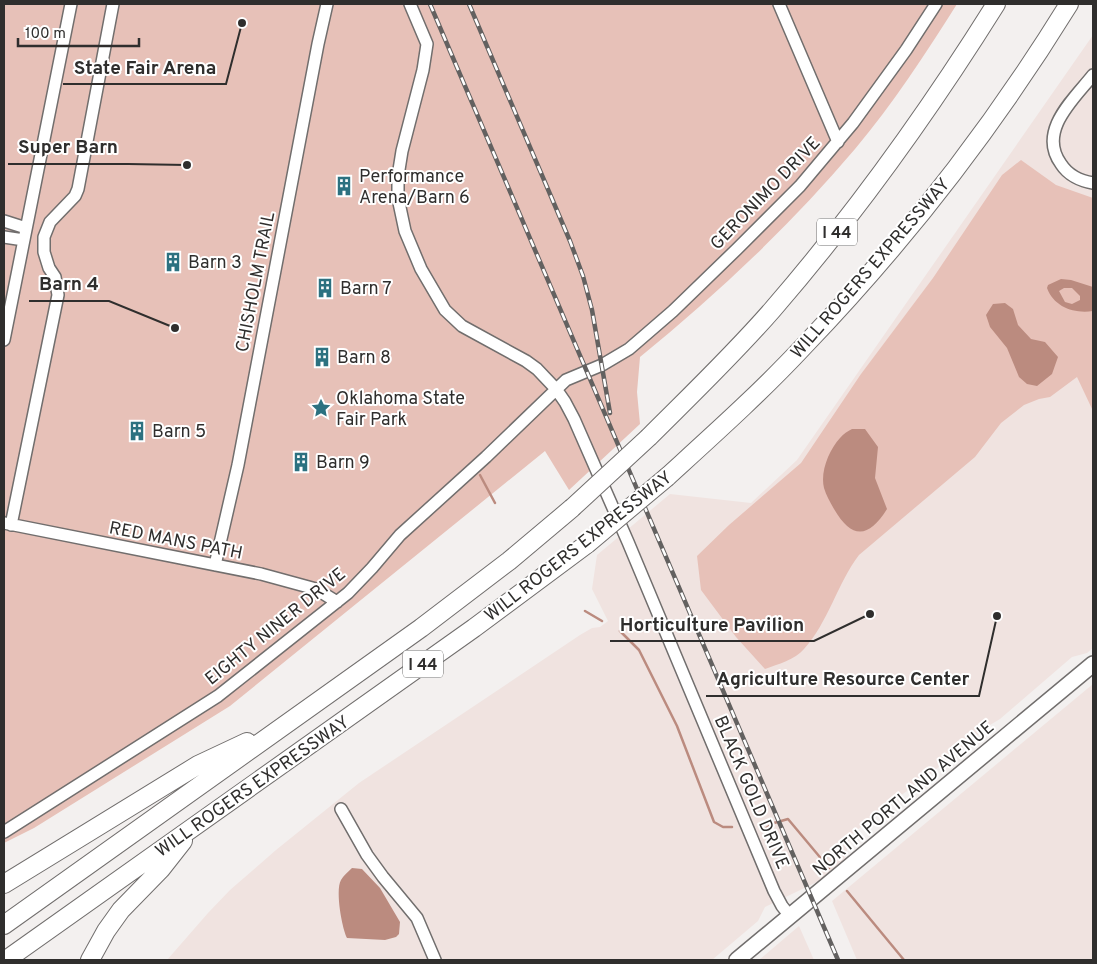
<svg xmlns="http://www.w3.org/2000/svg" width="1097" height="964" viewBox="0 0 1097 964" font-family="Overpass,sans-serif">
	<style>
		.built { fill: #f0e3e0 }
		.green { fill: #e7c1b8 }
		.water { fill: #bb8b7f; fill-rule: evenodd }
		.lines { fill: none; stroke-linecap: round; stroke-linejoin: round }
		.stream { stroke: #bb8b7f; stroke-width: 2.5 }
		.minor-casing { stroke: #716e6d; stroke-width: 14 }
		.major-casing { stroke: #716e6d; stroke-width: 18 }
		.highway-casing { stroke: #716e6d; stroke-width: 20 }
		.minor { stroke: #fff; stroke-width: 11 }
		.major { stroke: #fff; stroke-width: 15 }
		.highway { stroke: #fff; stroke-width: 18 }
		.rail-casing { stroke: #636160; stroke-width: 4.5 }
		.rail { stroke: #fff; stroke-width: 2.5; stroke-dasharray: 8; stroke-linecap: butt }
		.highway-bridge-casing { stroke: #716e6d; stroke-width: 20; stroke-linecap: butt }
		.highway-bridge { stroke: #fff; stroke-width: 18 }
		.labels { text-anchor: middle; stroke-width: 4; stroke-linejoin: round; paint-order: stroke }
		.shield { fill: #fff; stroke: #6d6d6c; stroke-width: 1 }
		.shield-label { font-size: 16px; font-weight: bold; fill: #2f2e2d }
		.poi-label { font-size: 18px; fill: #2f2e2d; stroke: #fff; text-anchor: start }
		.street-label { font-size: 18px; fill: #2f2e2d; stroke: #fff }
		.leader { fill: none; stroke: #2f2e2d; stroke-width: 2 }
		.callout-dot { fill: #2f2e2d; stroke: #fff; stroke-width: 2 }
		.callout-label { font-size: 19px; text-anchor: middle; font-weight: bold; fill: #2f2e2d; stroke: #fff; stroke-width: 4; stroke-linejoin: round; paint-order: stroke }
	</style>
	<rect width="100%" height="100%" fill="#f3f0ef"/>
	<path class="built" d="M 1093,35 L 1093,648 L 1087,653 L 1072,657 L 1000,719 L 990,725 L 924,779 L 883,808 L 850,836 L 845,859 L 842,862 L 823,879 L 765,907 L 758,921 L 712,960 L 167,960 L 208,913 L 230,890 L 276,850 L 359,783 L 580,635 L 592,628 L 600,627 L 608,621 L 592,589 L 597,555 L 670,494 L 751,503 L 797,460 Z
		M 1093,684 L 1093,960 L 857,960 L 832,901 Z
		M 799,926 L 814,960 L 759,960 Z"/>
	<path class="green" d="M 4,4 L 957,4 C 926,53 893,104 855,149 C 790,226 717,294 640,357 L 637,392 L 640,424 L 569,490 L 545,451 L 230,706 L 34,828 L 4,843 Z
		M 1021,160 L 1056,185 L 1093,198 L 1093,411 L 1077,377 L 1050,397 L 1039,399 L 1024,405 L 1001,423 L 975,457 L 859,555 C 838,582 828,623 804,649 C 795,660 778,664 765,669 L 736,637 L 701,590 L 697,556 L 729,525 L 801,463 L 861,374 L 933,278 L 1002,175 Z"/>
	<path class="water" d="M 1061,279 L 1071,280 L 1093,287 L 1093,311 C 1074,314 1054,307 1047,288 L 1048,285 ZM 1064,288 L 1072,288 L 1080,296 L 1080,300 L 1072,304 L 1065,302 L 1059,291 Z
		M 1005,303 L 1013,309 L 1018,325 L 1031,339 L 1045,342 L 1058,357 L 1052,374 L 1037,386 L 1027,384 L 1019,377 L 1007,348 L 990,327 L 986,315 L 993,304 Z
		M 852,429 L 865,429 L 878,447 L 875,478 L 887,509 C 869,538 852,540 834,509 C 830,502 826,495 824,488 C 820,472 829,450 840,438 C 843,434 848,431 852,429 Z
		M 352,868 L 362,869 L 380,888 L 400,922 L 399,934 L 396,937 L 385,940 L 347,938 C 342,928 335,890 341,880 C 343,876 348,872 352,868 Z"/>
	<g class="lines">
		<path class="stream" d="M 480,475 L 495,503
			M 585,611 L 602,621
			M 620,631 L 639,650 L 677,726 L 714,822 L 723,827 L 732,827
			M 763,830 L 774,823 L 788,819 L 829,868
			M 847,891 L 904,960"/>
		<defs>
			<path id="minor" d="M 410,4 L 427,44 L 423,70 L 402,151 L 398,176 L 398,198 L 405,231 L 421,269 L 445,310 L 462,326 L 526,361 L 537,369 L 556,389 L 565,402 L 574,419 L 628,542 L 774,891 L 782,906 L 790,916
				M 779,4 L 838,142
				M 1093,75 C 1074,99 1037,131 1061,164 C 1068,175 1081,181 1093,183
				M 4,221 L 26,228
				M 4,237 L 24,240
				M 4,340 L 71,4
				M 4,523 L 261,574 L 316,589 L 337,602
				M 11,525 L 58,295 L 55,277 L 49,268 L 44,252 L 44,237 L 50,222 L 75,196 L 78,189 L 113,4
				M 215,565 L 238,465 L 318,44 L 327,4
				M 341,809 L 367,855 L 383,877 L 417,918 L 435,960
				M 4,832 L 218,696 L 348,593 L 372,568 L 400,535 L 486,457 L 566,380 L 602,365 L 629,349 L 673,311 L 737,249 L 800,186 L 853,123 L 906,50 L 936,4"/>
			<path id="major" d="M 737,960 L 1093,664"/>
			<path id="highway" d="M 649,437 C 691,395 734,354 773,309 C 856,213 929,111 996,4
				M 667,477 C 713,435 760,393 803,347 C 904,242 993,127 1069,4
				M 4,884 L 198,765 L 247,742
				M 4,925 L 421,628 L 509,561 L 572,508
				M 6,960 L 474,628 L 587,544
				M 90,960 L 106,931 L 121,910 L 161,869 L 183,841"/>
		</defs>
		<use href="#minor" class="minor-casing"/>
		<use href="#major" class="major-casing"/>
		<use href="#highway" class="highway-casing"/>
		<use href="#minor" class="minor"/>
		<use href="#major" class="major"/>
		<use href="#highway" class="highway"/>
		<defs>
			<path id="rail" d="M 430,4 L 838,960
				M 469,4 L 570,241 L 583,276 L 592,310 L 610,413"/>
		</defs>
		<use href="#rail" class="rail-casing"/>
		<use href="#rail" class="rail"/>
		<defs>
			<path id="highway-bridge" d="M 572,508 L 649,437
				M 587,544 L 667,477"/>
		</defs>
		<use href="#highway-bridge" class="highway-bridge-casing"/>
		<use href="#highway-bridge" class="highway-bridge"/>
	</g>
	<defs>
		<symbol id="building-bare" viewBox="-9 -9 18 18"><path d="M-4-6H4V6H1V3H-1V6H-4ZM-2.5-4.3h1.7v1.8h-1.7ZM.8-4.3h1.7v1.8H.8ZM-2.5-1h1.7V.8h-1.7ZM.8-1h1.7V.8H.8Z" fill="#2c7180" stroke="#fff" stroke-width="2.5" paint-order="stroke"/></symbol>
		<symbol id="sight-bare" viewBox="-9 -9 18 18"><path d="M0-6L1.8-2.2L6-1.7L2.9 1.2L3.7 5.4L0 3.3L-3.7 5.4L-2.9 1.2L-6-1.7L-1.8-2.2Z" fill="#2c7180" stroke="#fff" stroke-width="2.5" paint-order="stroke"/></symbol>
	</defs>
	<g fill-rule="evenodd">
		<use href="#building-bare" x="330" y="172" width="28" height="28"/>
		<use href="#building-bare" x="159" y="248" width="28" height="28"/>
		<use href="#building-bare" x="311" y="274" width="28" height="28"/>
		<use href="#building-bare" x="308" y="343" width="28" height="28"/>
		<use href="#sight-bare" x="307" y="394" width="28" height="28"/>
		<use href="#building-bare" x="123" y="417" width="28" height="28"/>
		<use href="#building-bare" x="287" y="448" width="28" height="28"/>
	</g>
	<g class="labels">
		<g class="shield">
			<rect x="817" y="218.5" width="40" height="27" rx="4"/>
			<rect x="403" y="650.5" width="40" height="27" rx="4"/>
		</g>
		<g class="shield-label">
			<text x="837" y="238">I 44</text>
			<text x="423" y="670">I 44</text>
		</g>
		<g class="poi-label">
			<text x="359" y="182">Performance<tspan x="359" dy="21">Arena/Barn 6</tspan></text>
			<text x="188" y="268">Barn 3</text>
			<text x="340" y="294">Barn 7</text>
			<text x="337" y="363">Barn 8</text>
			<text x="336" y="404">Oklahoma State<tspan x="336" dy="21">Fair Park</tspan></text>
			<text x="152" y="437">Barn 5</text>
			<text x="316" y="468">Barn 9</text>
		</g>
		<g class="street-label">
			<text transform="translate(765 193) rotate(-46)" y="6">GERONIMO DRIVE</text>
			<text transform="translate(870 268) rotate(-49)" y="6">WILL ROGERS EXPRESSWAY</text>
			<text transform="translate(255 282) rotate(-79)" y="6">CHISHOLM TRAIL</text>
			<text transform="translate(176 540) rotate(11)" y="6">RED MANS PATH</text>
			<text transform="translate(578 546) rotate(-38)" y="6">WILL ROGERS EXPRESSWAY</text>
			<text transform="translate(275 626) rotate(-39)" y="6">EIGHTY NINER DRIVE</text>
			<text transform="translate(252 786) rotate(-35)" y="6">WILL ROGERS EXPRESSWAY</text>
			<text transform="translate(752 792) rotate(67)" y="6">BLACK GOLD DRIVE</text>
			<text transform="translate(903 798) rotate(-40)" y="6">NORTH PORTLAND AVENUE</text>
		</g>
	</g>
	<path class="leader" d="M242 23L226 84H63M187 165L128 164H8M175 328L109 301H29M870 614L814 641H610M997 616L979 696H706"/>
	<g class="callout-dot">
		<circle cx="242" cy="23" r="5"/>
		<circle cx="187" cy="165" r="5"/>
		<circle cx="175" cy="328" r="5"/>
		<circle cx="870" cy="614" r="5"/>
		<circle cx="997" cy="616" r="5"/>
	</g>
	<g class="callout-label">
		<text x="145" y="74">State Fair Arena</text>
		<text x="68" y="153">Super Barn</text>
		<text x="69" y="290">Barn 4</text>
		<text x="712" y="631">Horticulture Pavilion</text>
		<text x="843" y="685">Agriculture Resource Center</text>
	</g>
	<rect width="1097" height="964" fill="none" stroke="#2f2e2d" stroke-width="10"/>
	<path d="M18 38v8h121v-8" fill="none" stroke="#2f2e2d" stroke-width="2.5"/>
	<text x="25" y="38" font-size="15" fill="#2f2e2d" stroke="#ffffff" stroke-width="4" paint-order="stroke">100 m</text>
</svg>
